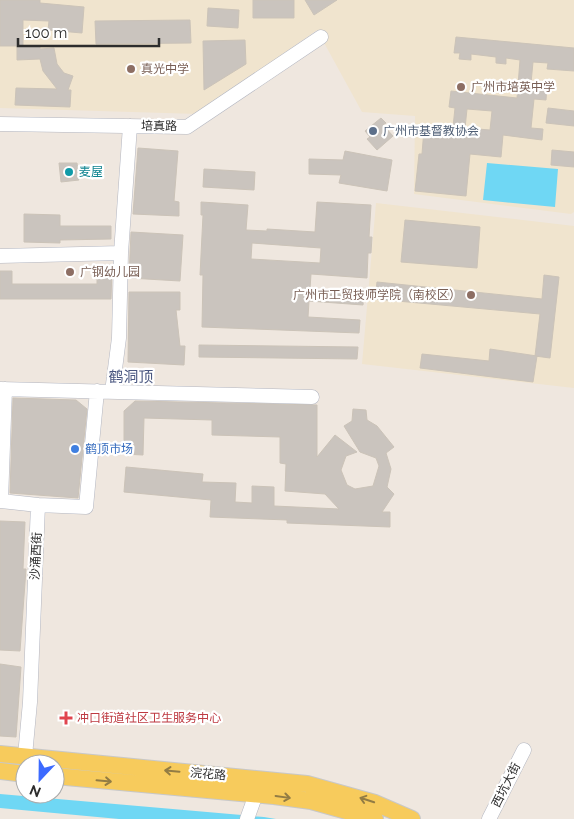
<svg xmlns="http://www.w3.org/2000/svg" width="574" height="819" viewBox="0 0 574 819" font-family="Raleway,'Noto Sans SC',sans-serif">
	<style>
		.education { fill: #f0e4ce }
		.water { fill: #6fd7f4 }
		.building { fill: #cac4be; stroke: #cbc3b8; fill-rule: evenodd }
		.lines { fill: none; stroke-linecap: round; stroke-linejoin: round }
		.minor-casing { stroke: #b3b6c1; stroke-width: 15 }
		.major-casing { stroke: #c8c8c8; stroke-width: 18 }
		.minor { stroke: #fff; stroke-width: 14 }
		.major { stroke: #f7cb5c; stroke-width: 16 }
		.oneway { stroke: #927c44 }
		.education-dot { fill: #8d6e63; stroke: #fff; stroke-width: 2 }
		.service-dot { fill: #5c6f8a; stroke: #fff; stroke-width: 2 }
		.culture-dot { fill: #0f9aa8; stroke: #fff; stroke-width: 2 }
		.shop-dot { fill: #3f7fe0; stroke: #fff; stroke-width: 2 }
		.health-dot { fill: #e0444e; stroke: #fff; stroke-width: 2 }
		.labels { text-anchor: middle; stroke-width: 4.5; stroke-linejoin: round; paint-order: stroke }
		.education-label { font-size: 12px; fill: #785e54; stroke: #fff; text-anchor: start }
		.street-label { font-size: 12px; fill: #2d2d2d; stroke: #fff }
		.service-label { font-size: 12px; fill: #4e5e75; stroke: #fff; text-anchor: start }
		.culture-label { font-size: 12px; fill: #0d838f; stroke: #fff; text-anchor: start }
		.shop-label { font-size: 12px; fill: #366cbe; stroke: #fff; text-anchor: start }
		.health-label { font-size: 12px; fill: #be3a42; stroke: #fff; text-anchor: start }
		.quarter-label { font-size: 15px; fill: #4a5780; stroke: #fff }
	</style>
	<rect width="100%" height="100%" fill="#efe7df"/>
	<path class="education" d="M 0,0 L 574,0 L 574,212 L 571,214 L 414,194 L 415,116 L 362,112 L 317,30 L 198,114 L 0,108 Z
		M 376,203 L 574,226 L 574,388 L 362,364 Z"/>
	<path class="water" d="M 487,163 L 558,169 L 555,207 L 483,200 Z
		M 0,794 L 264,817 L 276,819 L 119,819 L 0,808 Z"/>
	<path class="building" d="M 0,0 L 40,0 L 40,3 L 84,7 L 82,33 L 48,30 L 49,21 L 23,20 L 23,46 L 40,46 L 40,49 L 54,48 L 57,64 L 64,73 L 73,76 L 68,90 L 71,90 L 70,107 L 15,105 L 16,88 L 57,89 L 43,71 L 40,59 L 17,60 L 17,46 L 0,46 Z
		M 253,0 L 294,0 L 294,18 L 253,18 Z
		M 305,0 L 337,0 L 314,15 Z
		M 208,8 L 239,10 L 238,28 L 207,26 Z
		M 190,20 L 191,43 L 96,44 L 95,21 Z
		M 456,37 L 574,48 L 574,71 L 547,69 L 548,63 L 533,62 L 531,83 L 547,85 L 546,100 L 534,99 L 531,128 L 543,129 L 542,140 L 503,135 L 501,157 L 470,154 L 466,196 L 415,191 L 419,154 L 422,154 L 424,129 L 449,131 L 450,126 L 453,127 L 455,108 L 449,107 L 451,91 L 517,98 L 520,60 L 506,58 L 506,64 L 496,63 L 496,57 L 471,54 L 471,60 L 459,59 L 460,53 L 454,53 ZM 467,109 L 492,111 L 490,130 L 465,128 Z
		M 245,40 L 246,64 L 204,90 L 203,41 Z
		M 548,108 L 574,111 L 574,126 L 546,123 Z
		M 381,118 L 386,123 L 383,125 L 393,136 L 377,150 L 367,139 L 370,137 L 365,131 Z
		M 138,148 L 178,151 L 174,201 L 179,202 L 179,216 L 133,214 Z
		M 552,150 L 574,152 L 574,167 L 551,165 Z
		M 345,151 L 392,160 L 387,191 L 339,183 L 341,175 L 309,174 L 309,159 L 343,160 Z
		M 59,163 L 77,163 L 79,180 L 61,182 Z
		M 204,169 L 255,172 L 254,190 L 203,187 Z
		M 201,202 L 248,205 L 246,230 L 267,231 L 267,229 L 315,232 L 317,202 L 371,205 L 369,237 L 372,237 L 371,253 L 368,253 L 367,278 L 311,274 L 310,289 L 364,292 L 363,305 L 309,301 L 308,317 L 360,320 L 359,333 L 202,327 L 203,275 L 200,275 L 203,215 L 201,215 ZM 252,243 L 321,248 L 320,263 L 251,259 Z
		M 24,214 L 60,215 L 60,226 L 111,226 L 111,239 L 60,240 L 60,243 L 24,242 Z
		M 405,220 L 480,227 L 477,268 L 401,262 Z
		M 131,232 L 183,235 L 180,281 L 129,278 Z
		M 97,269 L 112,269 L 111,299 L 0,299 L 0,271 L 12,271 L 12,284 L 97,284 Z
		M 544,275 L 559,277 L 550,358 L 535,356 L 540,314 L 375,299 L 377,282 L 542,299 Z
		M 129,292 L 180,292 L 180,310 L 176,310 L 180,346 L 185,346 L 184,365 L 128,362 Z
		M 199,345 L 358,347 L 357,359 L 199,357 Z
		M 490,349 L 537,356 L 533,382 L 420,368 L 422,354 L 489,361 Z
		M 13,398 L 76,400 L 87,409 L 78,498 L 10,493 Z
		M 135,401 L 317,405 L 317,457 L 335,435 L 357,452 L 346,456 L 341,470 L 347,485 L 355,489 L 373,486 L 379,466 L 376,458 L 360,452 L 344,426 L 352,421 L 353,409 L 366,410 L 367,420 L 377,426 L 394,447 L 386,453 L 391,469 L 387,487 L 394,494 L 382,512 L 390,512 L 390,527 L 287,523 L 287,520 L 210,517 L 211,500 L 124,492 L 126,467 L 203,474 L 202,482 L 236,483 L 235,502 L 252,503 L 252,486 L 274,487 L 274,506 L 339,509 L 325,494 L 285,491 L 286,464 L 280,463 L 280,437 L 212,435 L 212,420 L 144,418 L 143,455 L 124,454 L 124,411 Z
		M 0,521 L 25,522 L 23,569 L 26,569 L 20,651 L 0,650 Z
		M 0,664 L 21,667 L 16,737 L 0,736 Z"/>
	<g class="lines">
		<defs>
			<path id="minor" d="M 0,124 L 187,127 L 321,37
				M 0,256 L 121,253
				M 0,389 L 312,397
				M 5,389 L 1,501 L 38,505 L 30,702 L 25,756
				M 112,392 L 119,338 L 121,253 L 130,126
				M 38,505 L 86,507 L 97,391
				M 247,819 L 256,794
				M 489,819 L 524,750"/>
			<path id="major" d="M 0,754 L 307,784 L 375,803 L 412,819
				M 0,771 L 25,774
				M 55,776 L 274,796 L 311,801 L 375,819"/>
		</defs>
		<use href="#minor" class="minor-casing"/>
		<use href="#major" class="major-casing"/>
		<use href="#minor" class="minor"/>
		<use href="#major" class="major"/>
	</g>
	<defs><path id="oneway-shaft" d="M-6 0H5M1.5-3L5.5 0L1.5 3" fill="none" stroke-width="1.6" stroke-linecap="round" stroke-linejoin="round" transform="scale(1.25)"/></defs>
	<g class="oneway">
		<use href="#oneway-shaft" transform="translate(172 771) rotate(-175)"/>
		<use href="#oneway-shaft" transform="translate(104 781) rotate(5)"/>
		<use href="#oneway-shaft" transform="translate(283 797) rotate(8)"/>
		<use href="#oneway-shaft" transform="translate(367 800) rotate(-162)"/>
	</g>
	<g class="education-dot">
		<circle cx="131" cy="69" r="5"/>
		<circle cx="461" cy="87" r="5"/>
		<circle cx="70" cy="272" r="5"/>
		<circle cx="471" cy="295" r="5"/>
	</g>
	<circle class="service-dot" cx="373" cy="131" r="5"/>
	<circle class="culture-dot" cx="69" cy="172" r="5"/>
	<circle class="shop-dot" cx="75" cy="449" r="5"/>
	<path class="health-dot" d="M63.5 710.5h5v5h5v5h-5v5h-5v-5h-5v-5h5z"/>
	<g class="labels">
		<g class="education-label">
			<text x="141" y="73">真光中学</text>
			<text x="471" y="91">广州市培英中学</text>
			<text x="80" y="276">广钢幼儿园</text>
			<text x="461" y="299" text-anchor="end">广州市工贸技师学院（南校区）</text>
		</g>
		<g class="street-label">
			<text transform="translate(159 126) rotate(1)" y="4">培真路</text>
			<text transform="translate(36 556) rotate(-87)" y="4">沙涌西街</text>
			<text transform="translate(208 774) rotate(5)" y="4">浣花路</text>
			<text transform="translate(506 785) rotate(-63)" y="4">西坑大街</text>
		</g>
		<g class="service-label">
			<text x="383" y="135">广州市基督教协会</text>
		</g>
		<g class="culture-label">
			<text x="79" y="176">麦屋</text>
		</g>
		<g class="shop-label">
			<text x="85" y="453">鹤顶市场</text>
		</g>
		<g class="health-label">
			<text x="77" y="722">冲口街道社区卫生服务中心</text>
		</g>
		<g class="quarter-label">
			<text x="131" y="382">鹤洞顶</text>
		</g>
	</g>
	<g transform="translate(40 779) rotate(202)"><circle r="24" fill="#ffffff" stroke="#ababab"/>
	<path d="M0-4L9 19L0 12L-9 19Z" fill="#3c6aff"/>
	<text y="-8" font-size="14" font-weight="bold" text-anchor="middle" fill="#2d2d2d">N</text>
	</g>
	<path d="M18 38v8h141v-8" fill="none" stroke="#2d2d2d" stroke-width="2.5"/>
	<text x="25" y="38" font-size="15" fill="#2d2d2d" stroke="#ffffff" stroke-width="4" paint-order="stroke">100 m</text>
</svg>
